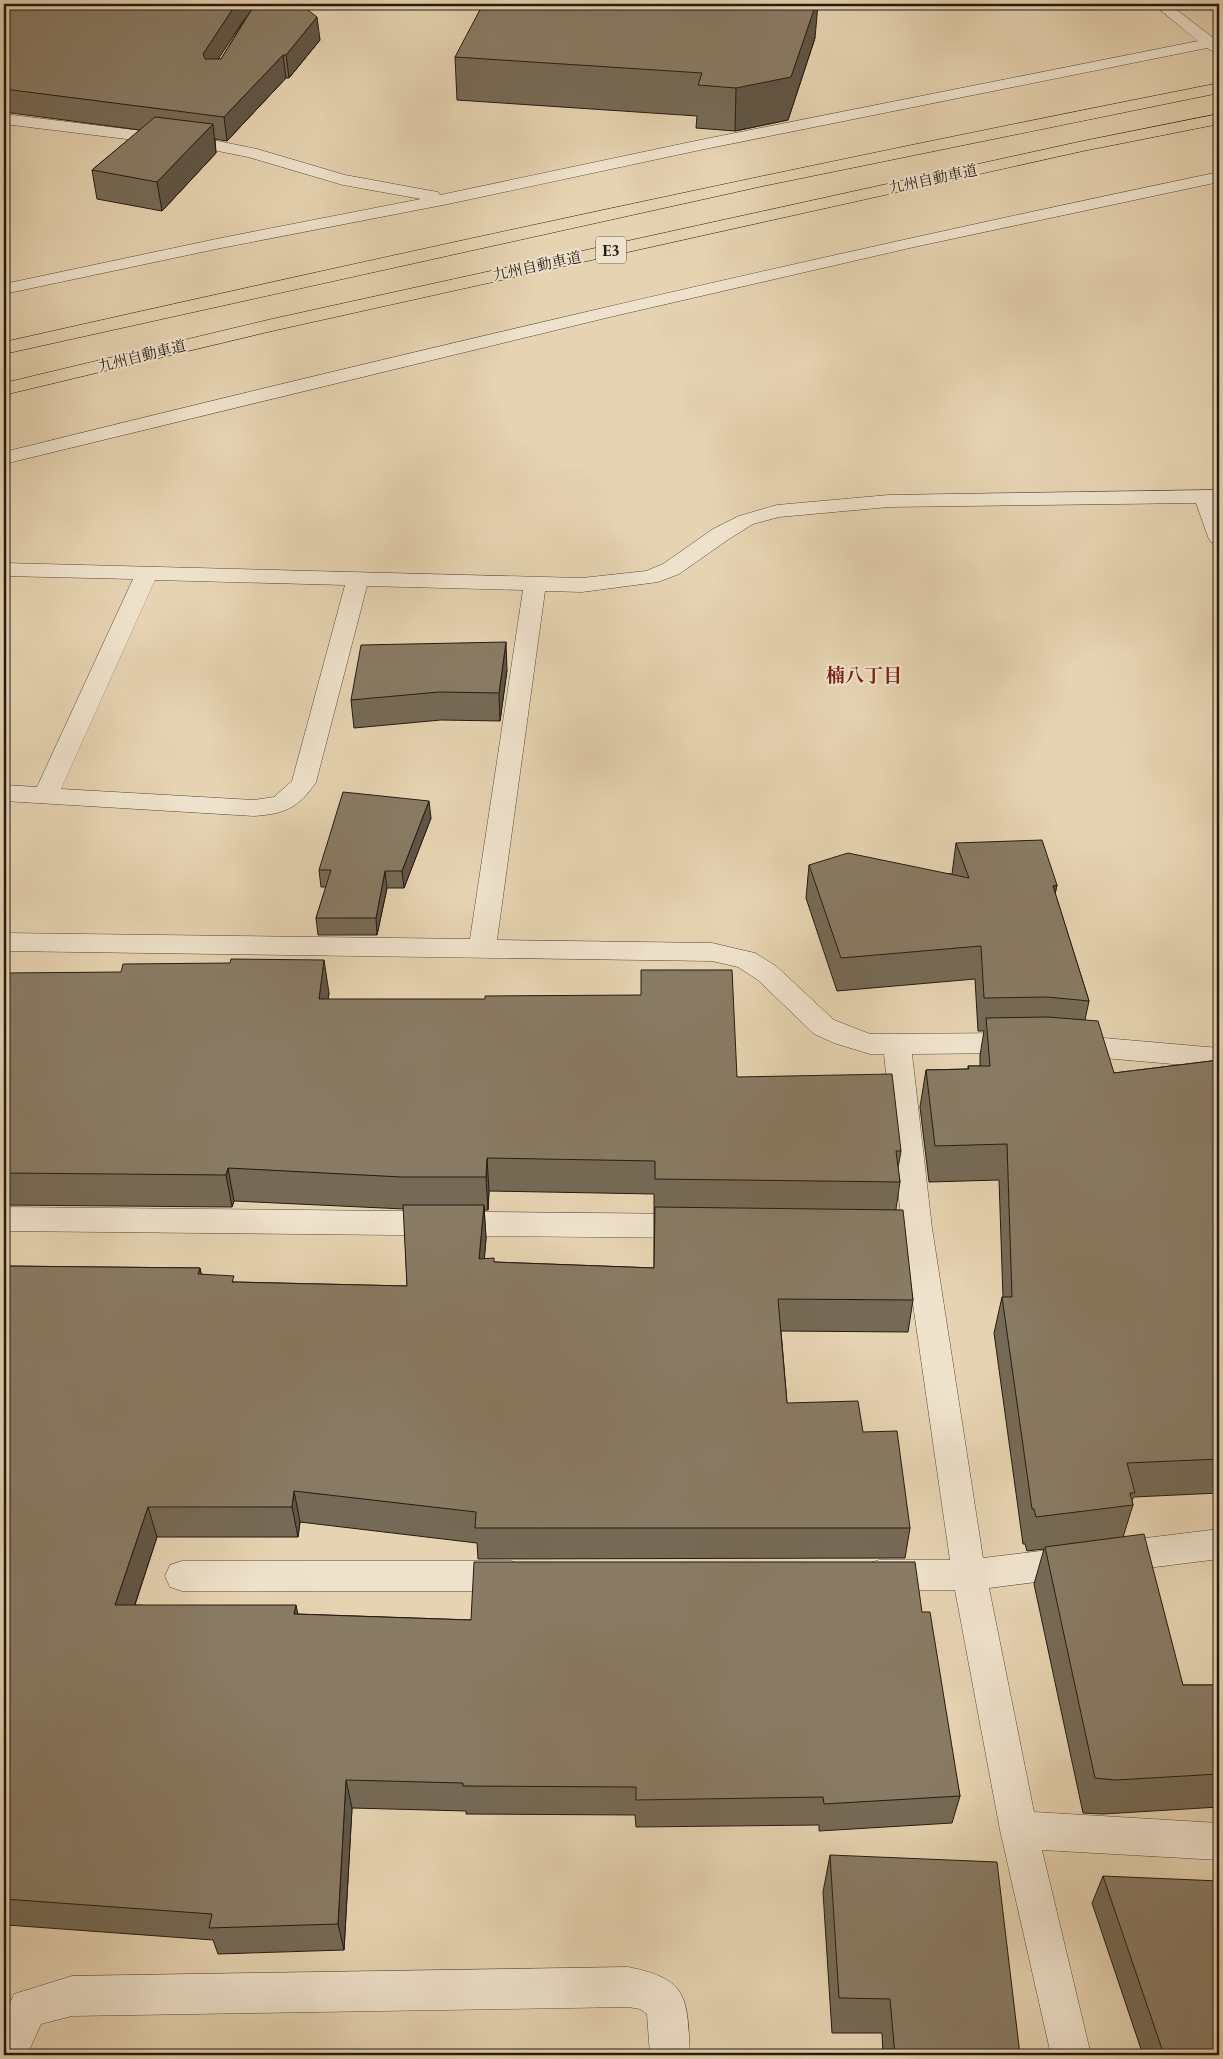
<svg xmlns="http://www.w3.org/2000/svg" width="1223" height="2059" viewBox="0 0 1223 2059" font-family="'EB Garamond','Noto Serif JP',serif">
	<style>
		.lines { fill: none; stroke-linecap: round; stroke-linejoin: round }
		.minor-casing { stroke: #544939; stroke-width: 1 }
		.highway-casing { stroke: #241b11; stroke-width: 1 }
		.minor { fill: #efe2cc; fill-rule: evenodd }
		.highway { fill: #e6d3b1; fill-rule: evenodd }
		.rail-casing { stroke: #241b11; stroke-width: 4 }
		.rail { stroke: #efe2cc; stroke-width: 2.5; stroke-dasharray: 7; stroke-linecap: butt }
		.wall { fill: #766a56; stroke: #241b11; fill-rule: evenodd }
		.shaded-wall { fill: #605646; stroke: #241b11 }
		.building { fill: #897b64; stroke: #241b11 }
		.labels { text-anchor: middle; stroke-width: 4; stroke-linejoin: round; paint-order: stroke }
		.far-street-label { font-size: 15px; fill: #241b11; stroke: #efe2cc }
		.shield { fill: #efe2cc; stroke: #615749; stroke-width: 1 }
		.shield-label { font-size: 16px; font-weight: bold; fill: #241b11 }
		.neighbourhood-label { font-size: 19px; font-weight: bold; fill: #7a1f14; stroke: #efe2cc }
	</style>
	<rect width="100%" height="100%" fill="#e6d3b1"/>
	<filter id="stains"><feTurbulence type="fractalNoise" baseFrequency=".004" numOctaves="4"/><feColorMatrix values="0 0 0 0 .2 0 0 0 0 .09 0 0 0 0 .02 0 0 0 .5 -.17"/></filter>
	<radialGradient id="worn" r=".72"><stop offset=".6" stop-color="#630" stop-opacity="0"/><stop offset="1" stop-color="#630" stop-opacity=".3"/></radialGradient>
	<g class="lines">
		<defs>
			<path id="minor" d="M 1153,4 L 1169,4 L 1216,40 L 1219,43 L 1219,55 L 1207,48 L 700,150 L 448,204 L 221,248 L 4,294 L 4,284 L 221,238 L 421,199 L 343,185 L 248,157 L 208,149 L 4,124 L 4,114 L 208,139 L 257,149 L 345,175 L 432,191 L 438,192 L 440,195 L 700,140 L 1198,41 Z
				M 1219,172 L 1219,182 L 914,247 L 610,317 L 4,464 L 4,452 C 407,352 812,257 1219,172 Z
				M 1219,490 L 1219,502 L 1217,502 L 1219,509 L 1219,543 L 1211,542 L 1208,537 L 1196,503 L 889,507 L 779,517 L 753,524 L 729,539 L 679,574 L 658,582 L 582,592 L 545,591 L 497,940 L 712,943 L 746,951 L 755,953 L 776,966 L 834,1020 L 870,1034 L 1018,1033 L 1028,1036 L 1032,1043 L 1028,1050 L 1018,1053 L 912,1054 L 932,1228 L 983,1558 L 1219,1529 L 1219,1559 L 989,1588 L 1034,1812 L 1219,1823 L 1219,1860 L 1042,1850 L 1091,2055 L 1051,2055 L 1000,1830 L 955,1590 L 879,1590 L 867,1586 L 862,1575 L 867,1564 L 879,1560 L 950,1560 L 902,1228 L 884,1054 L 870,1054 L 834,1043 L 814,1034 L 758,980 L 738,967 L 712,961 L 4,951 L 4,933 L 470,939 L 523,590 L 367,586 L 316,782 C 299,808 284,814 254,816 L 4,801 L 4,785 L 37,787 L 133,579 L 4,576 L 4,563 L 582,578 L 646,571 L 663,564 L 713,529 L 739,516 L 777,505 L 889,495 ZM 155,580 L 345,585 L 292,781 L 274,797 L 254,800 L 61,789 Z
				M 1069,1035 L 1219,1048 L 1219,1068 L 1069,1055 L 1059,1052 L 1055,1045 L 1059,1038 Z
				M 4,1207 L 692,1214 L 703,1218 L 707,1226 L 703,1234 L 692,1238 L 4,1231 Z
				M 182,1561 L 511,1561 L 523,1565 L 528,1576 L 523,1587 L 511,1591 L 182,1591 L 170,1587 L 165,1576 L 170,1565 Z
				M 628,1967 C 690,1979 687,1999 690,2055 L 650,2055 L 647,2014 L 640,2009 L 628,2007 L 72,2016 L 41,2024 L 27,2055 L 4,2055 L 4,2016 L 14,1994 L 72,1976 Z"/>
			<path id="highway" d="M 1219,83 L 1219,93 L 763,186 L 4,354 L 4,342 C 408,251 813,163 1219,83 Z
				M 1219,114 L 1219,124 L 1083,151 L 272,331 L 4,395 L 4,383 L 272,319 L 1083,141 Z"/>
		</defs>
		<use href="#minor" class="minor-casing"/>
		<use href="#highway" class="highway-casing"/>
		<use href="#minor" class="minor"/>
		<use href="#highway" class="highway"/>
		<defs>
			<path id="rail" d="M 1213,4 L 1219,8"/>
		</defs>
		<use href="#rail" class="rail-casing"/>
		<use href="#rail" class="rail"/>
	</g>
	<path class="wall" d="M 4,4 L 300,4 L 320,40 L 289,78 L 286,78 L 227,141 L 215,139 L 216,153 L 162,211 L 97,199 L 92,170 L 140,130 L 4,112 L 4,113 ZM 248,14 L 221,59 L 218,59 L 241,24 Z
		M 815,38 L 788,120 L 735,131 L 696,128 L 697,116 L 457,100 L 455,57 Z
		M 507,670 L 500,721 L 441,720 L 354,728 L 351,700 Z
		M 431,818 L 404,888 L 387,888 L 377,935 L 318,935 L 316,918 L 326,887 L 321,887 L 319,870 Z
		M 956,843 L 1057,885 L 1055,893 L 1089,1001 L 1085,1020 L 1114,1073 L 1219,1060 L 1219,1493 L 1134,1497 L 1132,1500 L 1133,1505 L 1123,1537 L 1183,1685 L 1219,1685 L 1219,1807 L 1103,1814 L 1083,1813 L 1034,1584 L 1044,1549 L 1027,1551 L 1025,1544 L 1023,1544 L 994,1333 L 1002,1297 L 1003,1297 L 999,1180 L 929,1182 L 920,1107 L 926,1070 L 968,1069 L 968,1066 L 980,1066 L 980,1055 L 984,1031 L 978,1031 L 975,979 L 837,991 L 806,898 L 809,865 L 952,874 Z
		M 4,973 L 329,993 L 328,999 L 737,1077 L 901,1151 L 898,1168 L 900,1182 L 896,1209 L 913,1300 L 908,1332 L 781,1331 L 787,1403 L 863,1432 L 910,1528 L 905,1558 L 478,1559 L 477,1543 L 300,1522 L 298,1537 L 157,1537 L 135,1605 L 298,1614 L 471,1620 L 922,1612 L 960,1796 L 952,1823 L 819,1831 L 819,1825 L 636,1827 L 635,1815 L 466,1814 L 466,1811 L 352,1808 L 344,1950 L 218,1954 L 213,1940 L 7,1925 L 4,1942 L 4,1266 L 200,1268 L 201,1274 L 235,1282 L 407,1286 L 404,1209 L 234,1201 L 232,1207 L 4,1205 ZM 489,1191 L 654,1194 L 654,1268 L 494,1262 L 484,1259 L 486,1238 L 484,1210 L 488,1210 Z
		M 830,1855 L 1020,2055 L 883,2055 L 882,2033 L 832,2033 L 823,1892 Z
		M 1103,1876 L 1219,2055 L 1143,2055 L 1092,1903 Z"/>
	<path class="shaded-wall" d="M 236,4 L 257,4 L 241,24 L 206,78 L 203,54 Z
		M 816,4 L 818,4 L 815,38 L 788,120 L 735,131 L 736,88 Z
		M 317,17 L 320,40 L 289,78 L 286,55 Z
		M 283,55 L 286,78 L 227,141 L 224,117 Z
		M 213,124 L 216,153 L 162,211 L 157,182 Z
		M 506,642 L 507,670 L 500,721 L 499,693 Z
		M 429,801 L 431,818 L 404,888 L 402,871 Z
		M 385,871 L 387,888 L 377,935 L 376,918 Z
		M 1057,885 L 1050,918 L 1053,886 Z
		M 324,960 L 329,993 L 323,1032 L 319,999 Z
		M 487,1158 L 489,1191 L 488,1210 L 486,1177 Z
		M 228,1168 L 234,1201 L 232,1207 L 226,1175 Z
		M 484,1205 L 486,1238 L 482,1291 L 479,1259 Z
		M 200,1268 L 207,1300 L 198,1274 Z
		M 294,1491 L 300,1522 L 298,1537 L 292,1507 Z
		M 148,1507 L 157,1537 L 125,1634 L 115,1605 Z
		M 296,1605 L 302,1634 L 294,1614 Z
		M 346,1780 L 352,1808 L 344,1950 L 338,1924 Z
		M 4,1919 L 7,1925 L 4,1942 Z"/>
	<path class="building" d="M 4,4 L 236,4 L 203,54 L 205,59 L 221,59 L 255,4 L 300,4 L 317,17 L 286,55 L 283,55 L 224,117 L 4,89 Z
		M 483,4 L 816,4 L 791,77 L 736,88 L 698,85 L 702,73 L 455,57 Z
		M 155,117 L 213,124 L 157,182 L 92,170 Z
		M 506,642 L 499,693 L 439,692 L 351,700 L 361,645 Z
		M 343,792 L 429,801 L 402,871 L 385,871 L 376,918 L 316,918 L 331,870 L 319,870 Z
		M 1042,840 L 1057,885 L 1053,886 L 1089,1001 L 1047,997 L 984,998 L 981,946 L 841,958 L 809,865 L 848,853 L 969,878 L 956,843 Z
		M 231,959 L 324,960 L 319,999 L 485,999 L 485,996 L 641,995 L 641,970 L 732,970 L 737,1077 L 892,1074 L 901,1151 L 896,1151 L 900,1182 L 655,1179 L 655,1161 L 487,1158 L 486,1177 L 402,1177 L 228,1168 L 226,1175 L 4,1173 L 4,973 L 121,972 L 123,964 L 230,963 Z
		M 1048,1017 L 1098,1021 L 1114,1073 L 1219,1060 L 1219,1459 L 1127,1463 L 1135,1493 L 1130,1493 L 1133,1505 L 1036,1517 L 1034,1509 L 1032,1509 L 1002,1297 L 1012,1297 L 1007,1144 L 935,1146 L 926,1070 L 969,1069 L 968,1066 L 990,1066 L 986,1018 Z
		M 403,1205 L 484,1205 L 479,1259 L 494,1258 L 494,1262 L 654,1268 L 655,1207 L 903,1210 L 913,1300 L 778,1299 L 787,1403 L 858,1401 L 863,1432 L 897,1431 L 910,1528 L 475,1528 L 476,1512 L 294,1491 L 292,1507 L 148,1507 L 115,1605 L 296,1605 L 294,1614 L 471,1620 L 474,1562 L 915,1562 L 922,1612 L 930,1612 L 960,1796 L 824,1804 L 823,1797 L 636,1800 L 636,1787 L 463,1786 L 463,1783 L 346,1780 L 338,1924 L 209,1928 L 212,1914 L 4,1899 L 4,1266 L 200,1268 L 198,1274 L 234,1276 L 232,1282 L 407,1286 Z
		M 1144,1534 L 1183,1685 L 1219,1685 L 1219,1774 L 1116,1780 L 1095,1778 L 1045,1547 Z
		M 830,1855 L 997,1862 L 1020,2055 L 895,2055 L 890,1999 L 839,1998 Z
		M 1103,1876 L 1219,1881 L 1219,2055 L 1164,2055 Z"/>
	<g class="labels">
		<g class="far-street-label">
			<text transform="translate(933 179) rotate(-12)" y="5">九州自動車道</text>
			<text transform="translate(537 266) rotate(-12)" y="5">九州自動車道</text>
			<text transform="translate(142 356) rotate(-14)" y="5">九州自動車道</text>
		</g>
		<rect class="shield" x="596" y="236.5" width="30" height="27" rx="4"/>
		<g class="shield-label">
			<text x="611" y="256">E3</text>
		</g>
		<g class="neighbourhood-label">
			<text x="864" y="682">楠八丁目</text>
		</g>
	</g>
	<rect width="1223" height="2059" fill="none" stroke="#e6d3b1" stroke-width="20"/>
	<rect x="5" y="5" width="1213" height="2049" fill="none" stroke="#241b11" stroke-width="2.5"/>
	<rect x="10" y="10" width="1203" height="2039" fill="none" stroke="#241b11"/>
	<rect width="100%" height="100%" filter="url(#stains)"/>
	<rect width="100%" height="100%" fill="url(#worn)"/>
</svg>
